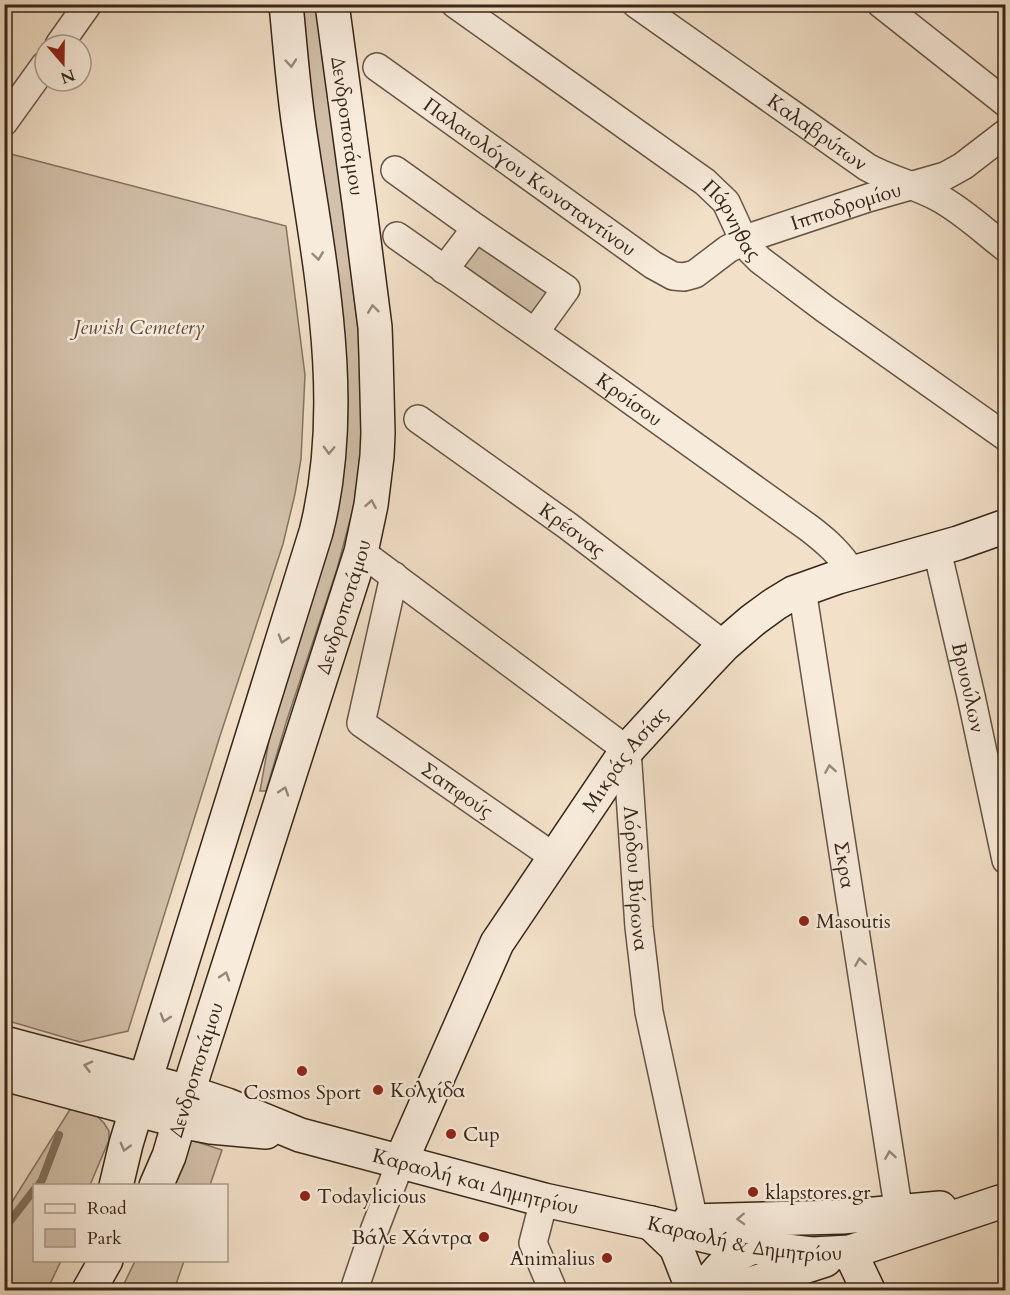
<svg xmlns="http://www.w3.org/2000/svg" width="1010" height="1295" viewBox="0 0 1010 1295" font-family="Cardo,serif">
	<style>
		.green { fill: #d2c0aa; stroke: #847362; stroke-width: 1.5 }
		.lines { fill: none; stroke-linecap: round; stroke-linejoin: round }
		.stream { stroke: #81705e; stroke-width: 8 }
		.street-casing { stroke: #665445; stroke-width: 30 }
		.secondary-casing { stroke: #372619; stroke-width: 36 }
		.street { stroke: #f7ebdb; stroke-width: 27 }
		.secondary { stroke: #f7ebdb; stroke-width: 33 }
		.oneway { stroke: #97887a }
		.poi-dot { fill: #8f2418; stroke: #f7ebdb; stroke-width: 2 }
		.labels { text-anchor: middle; stroke-width: 5; stroke-linejoin: round; paint-order: stroke }
		.street-label { font-size: 20px; fill: #372619; stroke: #f7ebdb }
		.park-label { font-size: 20px; font-style: italic; fill: #5e4c3d; stroke: #f7ebdb }
		.poi-label { font-size: 20px; fill: #372619; stroke: #f7ebdb; text-anchor: start }
	</style>
	<rect width="100%" height="100%" fill="#f2e0c8"/>
	<filter id="stains"><feTurbulence type="fractalNoise" baseFrequency=".00333" numOctaves="4"/><feColorMatrix values="0 0 0 0 .2 0 0 0 0 .09 0 0 0 0 .02 0 0 0 .5 -.17"/></filter>
	<radialGradient id="worn" r=".72"><stop offset=".6" stop-color="#630" stop-opacity="0"/><stop offset="1" stop-color="#630" stop-opacity=".3"/></radialGradient>
	<path class="green" d="M 301,5 L 316,5 L 338,166 L 362,361 L 363,448 L 355,501 L 337,569 L 286,723 L 266,791 L 260,791 L 273,718 L 330,538 L 338,507 L 347,435 L 348,402 L 346,357 L 342,309 L 320,173 Z
		M 7,153 L 286,226 L 305,375 L 301,459 L 295,494 L 283,544 L 220,736 L 128,1031 L 80,1042 L 5,1020 L 4,162 Z
		M 476,228 L 566,289 L 535,332 L 444,270 Z
		M 74,1103 L 97,1116 L 104,1123 L 109,1131 L 109,1140 L 90,1185 L 34,1186 L 34,1260 L 61,1261 L 47,1290 L 5,1290 L 5,1213 Z
		M 191,1140 L 222,1150 L 210,1185 L 170,1186 Z
		M 135,1261 L 135,1260 L 184,1261 L 174,1290 L 121,1290 Z"/>
	<g class="lines">
		<path class="stream" d="M 38,1186 L 42,1180 L 59,1135
			M 4,1229 L 34,1190"/>
		<defs>
			<g id="street">
				<path id="s1" d="M 455,4 L 705,182 L 726,202 L 744,241 L 750,250 L 760,260 L 825,309 L 1006,437"/>
				<path id="s2" d="M 636,4 L 867,167 C 890,180 916,185 939,198 C 963,211 984,231 1006,248"/>
				<path d="M 881,4 L 1006,103"/>
				<path d="M 59,45 L 88,4"/>
				<path id="s3" d="M 377,67 L 653,265 L 673,276 L 684,277 L 695,274 L 728,249 L 751,237 L 868,198 L 945,176 L 963,166 L 1006,133"/>
				<path d="M 4,122 L 45,65"/>
				<path d="M 395,170 L 476,228 L 566,289 L 535,332"/>
				<path id="s4" d="M 397,236 L 594,374 L 809,528 C 826,541 841,554 852,573"/>
				<path d="M 444,270 L 476,228"/>
				<path id="s5" d="M 418,419 L 568,526 L 724,645"/>
				<path id="s6" d="M 937,550 L 971,696 L 1006,860"/>
				<path id="s7" d="M 361,552 L 627,750 L 639,927 L 649,1012 L 694,1221"/>
				<path id="s8" d="M 394,576 L 361,723 L 554,857"/>
				<path id="s9" d="M 802,589 L 899,1213"/>
				<path d="M 544,1200 L 533,1243 L 553,1290"/>
				<path d="M 354,1290 L 374,1231 L 401,1161"/>
			</g>
			<g id="secondary">
				<path id="s10" d="M 4,1043 L 188,1092 L 227,1105 L 300,1135 L 544,1200 L 651,1223 L 753,1247 L 812,1254 L 850,1252 L 1000,1202"/>
				<path d="M 4,1074 L 180,1121 L 211,1127 L 266,1132"/>
				<path id="s11" d="M 401,1161 L 497,943 L 627,750 L 704,666 L 724,645 L 753,620 L 775,604 L 793,593 L 838,577 L 958,543 L 1006,526"/>
				<path d="M 116,1186 L 126,1144 L 145,1081 L 316,532 C 350,399 318,259 299,127 C 293,86 290,45 286,4"/>
				<path id="s12" d="M 156,1186 L 169,1156 L 188,1092 L 361,552 L 371,505 L 377,456 L 378,433 L 376,355 L 375,327 L 360,210 L 332,4"/>
				<path d="M 689,1221 L 842,1217 L 940,1208"/>
				<path d="M 651,1223 L 676,1247 L 693,1290"/>
				<path d="M 850,1252 L 868,1290"/>
				<path d="M 89,1290 L 106,1260"/>
				<path d="M 704,1290 C 721,1264 733,1254 763,1243"/>
				<path d="M 732,1290 L 825,1260"/>
			</g>
		</defs>
		<use href="#street" class="street-casing"/>
		<use href="#secondary" class="secondary-casing"/>
		<use href="#street" class="street"/>
		<use href="#secondary" class="secondary"/>
	</g>
	<defs><path id="oneway-chevron" d="M-2-3.5L2.5 0L-2 3.5" fill="none" stroke-width="1.6" stroke-linecap="round" stroke-linejoin="round" transform="scale(1.5)"/></defs>
	<g class="oneway">
		<use href="#oneway-chevron" transform="translate(291 63) rotate(85)"/>
		<use href="#oneway-chevron" transform="translate(318 256) rotate(82)"/>
		<use href="#oneway-chevron" transform="translate(373 309) rotate(-97)"/>
		<use href="#oneway-chevron" transform="translate(329 450) rotate(92)"/>
		<use href="#oneway-chevron" transform="translate(371 504) rotate(-80)"/>
		<use href="#oneway-chevron" transform="translate(283 639) rotate(107)"/>
		<use href="#oneway-chevron" transform="translate(830 769) rotate(-99)"/>
		<use href="#oneway-chevron" transform="translate(284 791) rotate(-72)"/>
		<use href="#oneway-chevron" transform="translate(860 962) rotate(-99)"/>
		<use href="#oneway-chevron" transform="translate(225 976) rotate(-72)"/>
		<use href="#oneway-chevron" transform="translate(165 1018) rotate(107)"/>
		<use href="#oneway-chevron" transform="translate(88 1066) rotate(-165)"/>
		<use href="#oneway-chevron" transform="translate(125 1147) rotate(105)"/>
		<use href="#oneway-chevron" transform="translate(890 1155) rotate(-99)"/>
		<use href="#oneway-chevron" transform="translate(741 1219) rotate(178)"/>
	</g>
	<g class="poi-dot">
		<circle cx="804" cy="921" r="6"/>
		<circle cx="302" cy="1071" r="6"/>
		<circle cx="378" cy="1090" r="6"/>
		<circle cx="451" cy="1134" r="6"/>
		<circle cx="753" cy="1192" r="6"/>
		<circle cx="305" cy="1196" r="6"/>
		<circle cx="484" cy="1237" r="6"/>
		<circle cx="607" cy="1258" r="6"/>
	</g>
	<g class="labels">
		<g class="street-label">
			<text transform="translate(348 126) rotate(82)" y="7">Δενδροποτάμου</text>
			<text dy="7" stroke="none"><textPath href="#s2" startOffset="222">Καλαβρύτων</textPath></text>
			<text dy="7" stroke="none"><textPath href="#s3" startOffset="188">Παλαιολόγου Κωνσταντίνου</textPath></text>
			<text dy="7" stroke="none"><textPath href="#s3" startOffset="552">Ιπποδρομίου</textPath></text>
			<text dy="7" stroke="none"><textPath href="#s1" startOffset="354">Πάρνηθας</textPath></text>
			<text dy="7" stroke="none"><textPath href="#s4" startOffset="284">Κροίσου</textPath></text>
			<text dy="7" stroke="none"><textPath href="#s5" startOffset="190">Κρέσνας</textPath></text>
			<text dy="7" stroke="none"><textPath href="#s12" startOffset="609">Δενδροποτάμου</textPath></text>
			<text dy="7" stroke="none"><textPath href="#s6" startOffset="141">Βρυούλων</textPath></text>
			<text dy="7" stroke="none"><textPath href="#s11" startOffset="462">Μικράς Ασίας</textPath></text>
			<text dy="7" stroke="none"><textPath href="#s8" startOffset="268">Σαπφούς</textPath></text>
			<text dy="7" stroke="none"><textPath href="#s9" startOffset="279">Σκρα</textPath></text>
			<text dy="7" stroke="none"><textPath href="#s7" startOffset="460">Λόρδου Βύρωνα</textPath></text>
			<text dy="7" stroke="none"><textPath href="#s12" startOffset="123">Δενδροποτάμου</textPath></text>
			<text dy="7" stroke="none"><textPath href="#s10" startOffset="492">Καραολή και Δημητρίου</textPath></text>
			<text dy="7" stroke="none"><textPath href="#s10" startOffset="768">Καραολή &amp; Δημητρίου</textPath></text>
		</g>
		<g class="park-label">
			<text x="139" y="334">Jewish Cemetery</text>
		</g>
		<g class="poi-label">
			<text x="816" y="928">Masoutis</text>
			<text x="390" y="1097">Κολχίδα</text>
			<text x="302" y="1099" text-anchor="middle">Cosmos Sport</text>
			<text x="463" y="1141">Cup</text>
			<text x="765" y="1199">klapstores.gr</text>
			<text x="317" y="1203">Todaylicious</text>
			<text x="472" y="1244" text-anchor="end">Βάλε Χάντρα</text>
			<text x="595" y="1265" text-anchor="end">Animalius</text>
		</g>
	</g>
	<rect width="1010" height="1295" fill="none" stroke="#f2e0c8" stroke-width="24"/>
	<rect x="6" y="6" width="998" height="1283" fill="none" stroke="#372619" stroke-width="3"/>
	<rect x="12" y="12" width="986" height="1271" fill="none" stroke="#372619" stroke-width="1.5"/>
	<rect x="33" y="1184" width="195" height="78" fill="#f7ebdb" stroke="#aa9c8d" stroke-width="1.5"/>
	<rect x="45" y="1204" width="30" height="9" fill="#f7ebdb" stroke="#aa9c8d" stroke-width="1.5"/>
	<text x="87" y="1214" font-size="18" fill="#372619">Road</text>
	<rect x="45" y="1229" width="30" height="18" fill="#d2c0aa" stroke="#aa9c8d" stroke-width="1.5"/>
	<text x="87" y="1244" font-size="18" fill="#372619">Park</text>
	<g transform="translate(63 63) rotate(160)"><circle r="28" fill="#f7ebdb" stroke="#aa9c8d" stroke-width="1.5"/>
	<path d="M0-4.5L10 22L0 15L-10 22Z" fill="#8f2418"/>
	<text y="-9" font-size="16" font-weight="bold" text-anchor="middle" fill="#372619">N</text>
	</g>
	<rect width="100%" height="100%" filter="url(#stains)"/>
	<rect width="100%" height="100%" fill="url(#worn)"/>
</svg>
